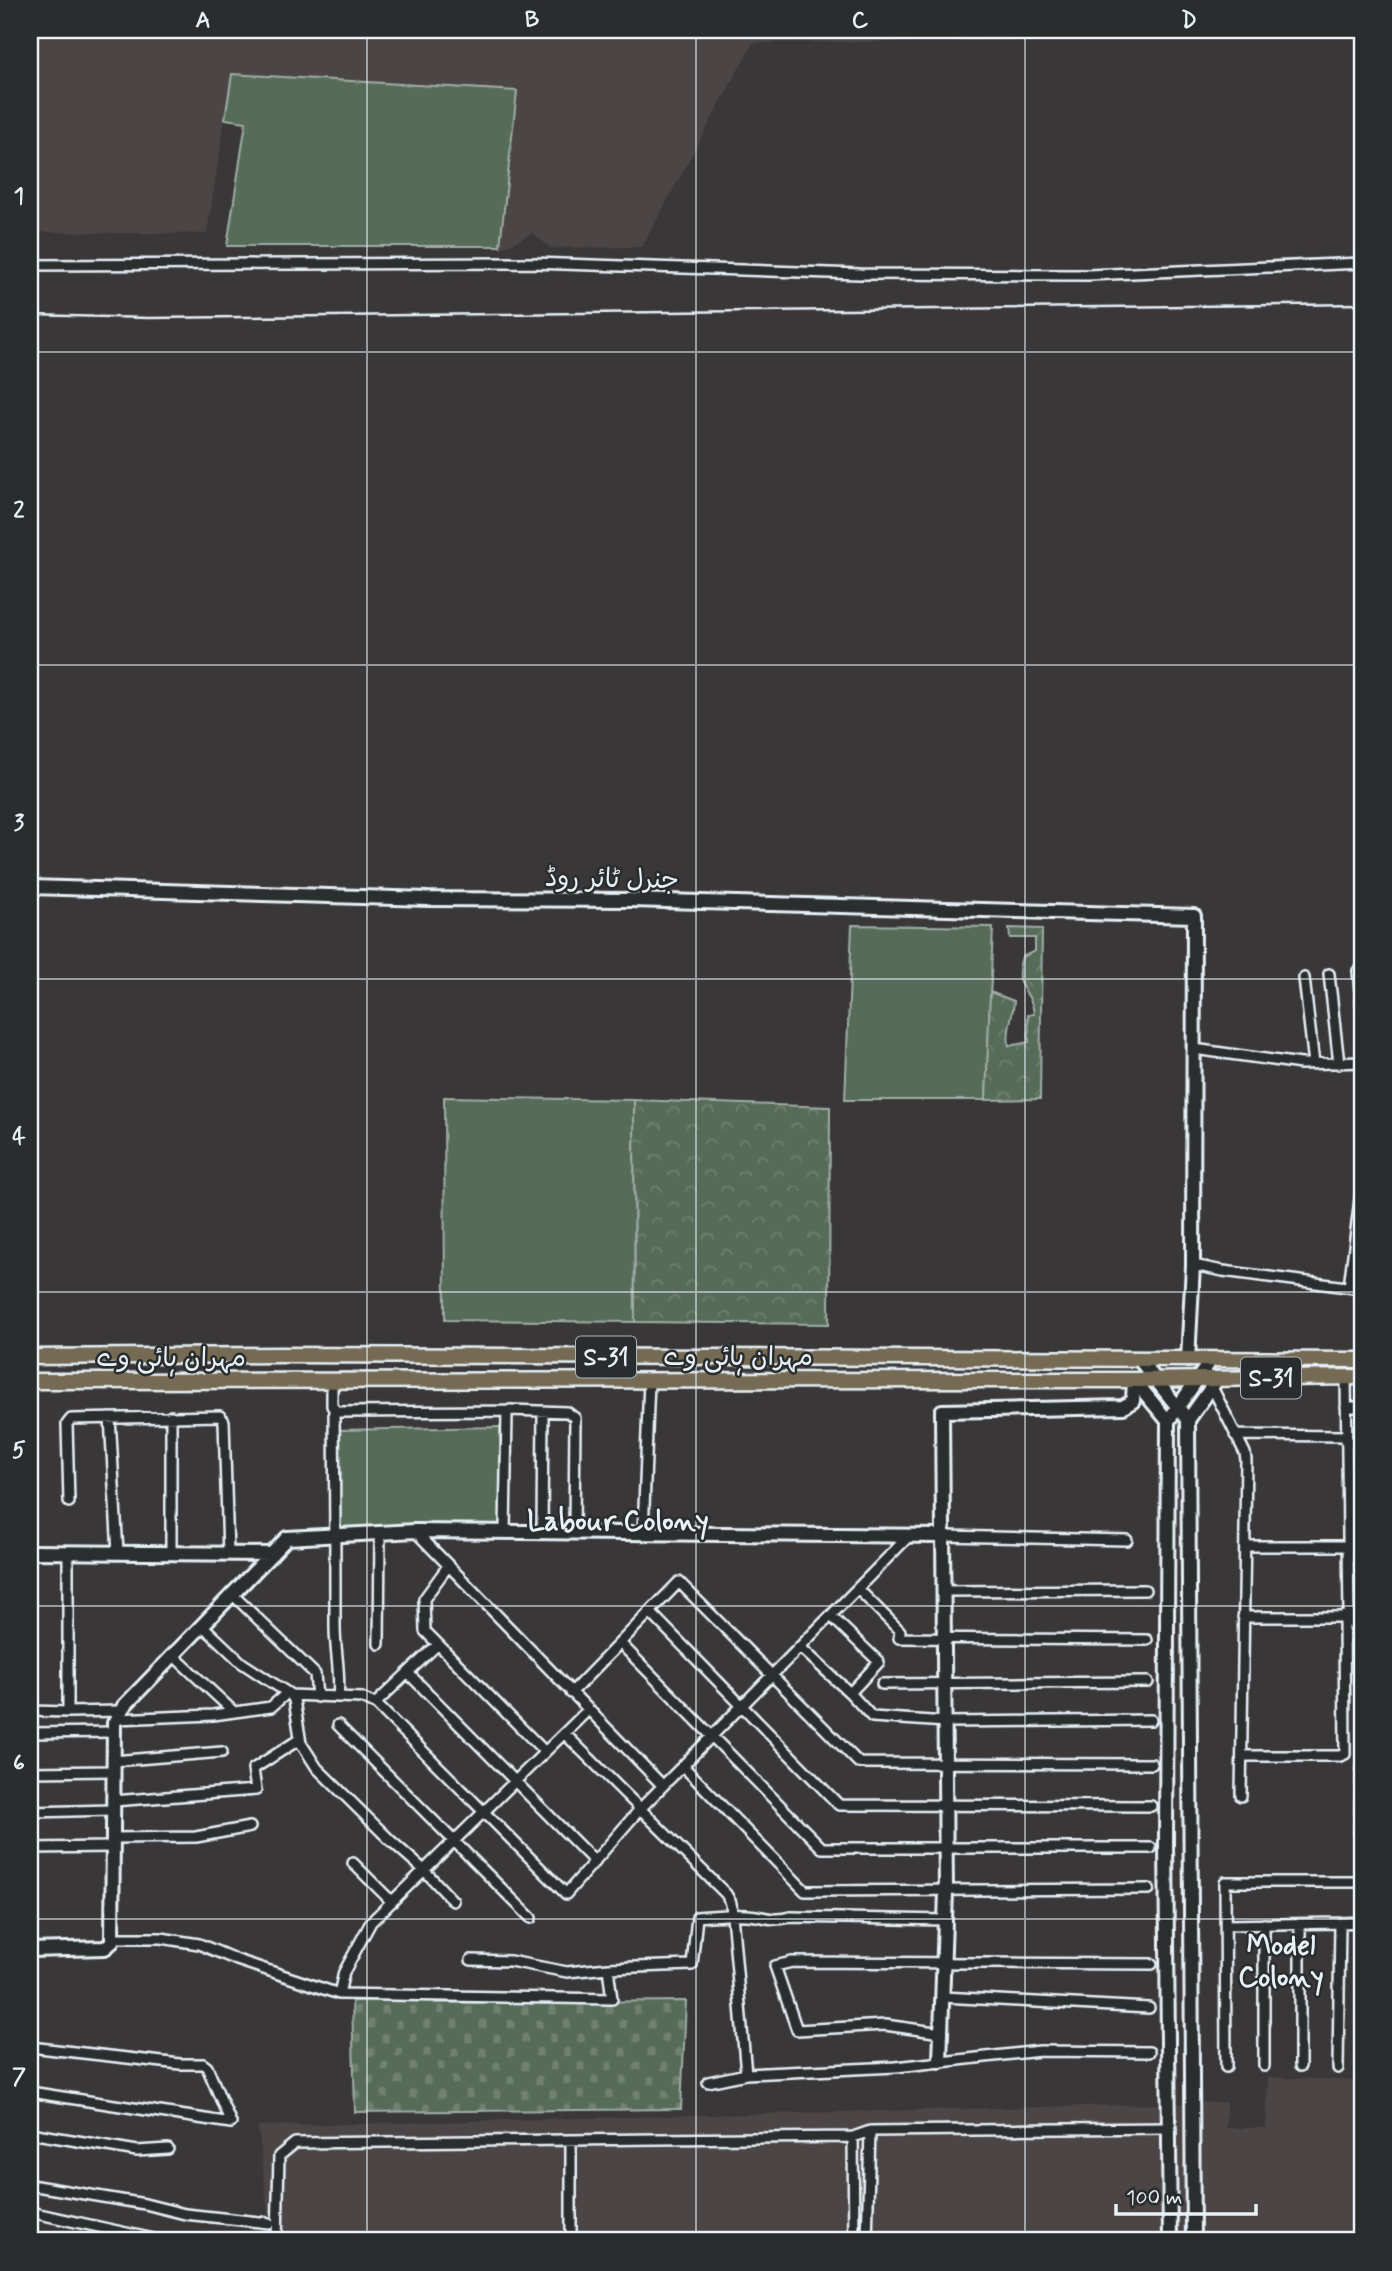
<svg xmlns="http://www.w3.org/2000/svg" width="1392" height="2271" viewBox="0 0 1392 2271" font-family="Mynerve,'Playpen Sans Arabic',sans-serif">
	<style>
		.built { fill: #4b4444 }
		.green { fill: #576c58; stroke: #a0aea8; stroke-width: 2 }
		.forest { fill: url(#forest-crowns); stroke: #a0aea8; stroke-width: 2 }
		.cemetery { fill: url(#cemetery-stones); stroke: #a0aea8; stroke-width: 2 }
		.lines { fill: none; stroke-linecap: round; stroke-linejoin: round }
		.minor-casing { stroke: #e8f1f8; stroke-width: 14 }
		.tertiary-casing { stroke: #e8f1f8; stroke-width: 18 }
		.primary-casing { stroke: #e8f1f8; stroke-width: 19 }
		.minor { stroke: #2a2d2e; stroke-width: 9 }
		.tertiary { stroke: #2a2d2e; stroke-width: 12 }
		.primary { stroke: #746b52; stroke-width: 14 }
		.rail { stroke: #e8f1f8; stroke-width: 2.5 }
		.grid { fill: none; stroke: #e8f1f8; stroke-width: 2; stroke-opacity: 0.55 }
		.labels { text-anchor: middle; stroke-width: 5; stroke-linejoin: round; paint-order: stroke }
		.shield { fill: #2a2d2e; stroke: #afb6bb; stroke-width: 2 }
		.shield-label { font-size: 24px; font-weight: bold; fill: #e8f1f8 }
		.street-label { font-size: 26px; fill: #e8f1f8; stroke: #2a2d2e }
		.neighbourhood-label { font-size: 28px; font-weight: bold; fill: #e8f1f8; stroke: #2a2d2e }
		.neatline { fill: none; stroke: #e8f1f8; stroke-width: 2.5 }
		.grid-label { font-size: 23px; text-anchor: middle; font-weight: bold; fill: #e8f1f8 }
	</style>
	<defs>
		<pattern id="forest-crowns" width="20" height="18" patternUnits="userSpaceOnUse" patternTransform="scale(1.75)"><rect width="20" height="18" fill="#576c58"/><path d="M2 6a3 3 0 1 1 6 0M12 15a3 3 0 1 1 6 0" fill="none" stroke="#6f8171"/></pattern>
		<pattern id="cemetery-stones" width="16" height="16" patternUnits="userSpaceOnUse" patternTransform="scale(1.75)"><rect width="16" height="16" fill="#576c58"/><path d="M2 7V4a2 2 0 0 1 4 0v3zM10 15v-3a2 2 0 0 1 4 0v3z" fill="#6f8171"/></pattern>
	</defs>
	<rect width="100%" height="100%" fill="#393738"/>
	<filter id="ink" filterUnits="userSpaceOnUse"><feTurbulence type="fractalNoise" baseFrequency=".0143" numOctaves="2"/><feDisplacementMap in="SourceGraphic" scale="14" xChannelSelector="R" yChannelSelector="G"/><feConvolveMatrix kernelMatrix="1 2 1 2 8 2 1 2 1" color-interpolation-filters="sRGB"/></filter>
	<g filter="url(#ink)">
		<path class="built" d="M 30,30 L 1159,30 L 1156,39 L 753,43 L 642,247 L 550,248 L 533,233 L 500,249 L 516,91 L 232,74 L 207,234 L 30,232 Z
			M 1268,2077 L 1362,2081 L 1362,2241 L 268,2241 L 269,2223 L 258,2126 L 1161,2104 L 1164,2102 L 1164,2104 L 1226,2102 L 1226,2128 L 1266,2128 Z"/>
		<path class="green" d="M 232,74 L 517,91 L 500,246 L 227,246 L 246,122 L 225,119 Z
			M 852,925 L 993,927 L 986,1100 L 845,1100 Z
			M 444,1097 L 634,1100 L 635,1322 L 445,1320 Z
			M 500,1427 L 501,1525 L 337,1527 L 336,1430 Z"/>
		<path class="forest" d="M 1009,928 L 1042,929 L 1040,1099 L 986,1100 L 990,992 L 1014,1001 C 1013,1017 1006,1030 1009,1046 L 1029,1042 L 1028,1015 L 1034,1014 C 1031,986 1011,991 1022,957 L 1035,951 L 1035,938 L 1010,938 Z
			M 634,1100 L 830,1107 L 829,1324 L 635,1322 Z"/>
		<path class="cemetery" d="M 435,2000 L 435,2003 L 686,2001 L 681,2109 L 355,2112 L 352,2001 Z"/>
		<g class="lines">
			<defs>
				<path id="minor" d="M 30,265 L 532,263 L 860,274 L 1088,275 L 1362,263
					M 1358,971 L 1362,1010
					M 1329,974 L 1339,1064
					M 1304,978 L 1314,1064
					M 1194,1049 L 1301,1064 L 1362,1062
					M 1193,1265 L 1223,1271 L 1362,1289
					M 1349,1287 L 1362,1183
					M 1346,1377 L 1349,1616 L 1362,1644
					M 332,1381 L 332,1406 L 337,1412 L 508,1411
					M 1212,1387 L 1245,1453 L 1246,1460 L 1241,1796
					M 1346,1407 L 1362,1407
					M 334,1410 C 335,1482 335,1555 335,1627 C 335,1651 341,1675 338,1697
					M 171,1416 L 171,1553
					M 110,1418 L 118,1553
					M 1235,1435 L 1346,1436
					M 1346,1442 L 1362,1442
					M 69,1502 L 67,1424 L 71,1419 L 220,1416 L 224,1421 L 228,1554
					M 1348,1514 L 1362,1514
					M 415,1531 L 663,1786
					M 505,1532 L 507,1413 L 510,1410 L 567,1412 L 575,1418 L 574,1533
					M 542,1532 L 543,1411
					M 643,1533 L 649,1381
					M 943,1536 L 1127,1540
					M 1245,1546 L 1362,1546
					M 68,1552 L 68,1712 L 121,1711
					M 448,1566 L 424,1599 L 425,1631 L 545,1752
					M 858,1589 L 900,1631 L 899,1638 L 1147,1640
					M 945,1591 L 1145,1590
					M 233,1595 L 315,1674 L 317,1697
					M 650,1612 L 839,1805 L 1151,1806
					M 831,1616 L 879,1662 L 850,1693
					M 1243,1617 L 1362,1617
					M 203,1626 L 242,1663 L 291,1695 L 294,1700 L 301,1743 L 317,1768 L 390,1840 L 424,1870 L 453,1901
					M 620,1643 L 822,1848 L 1151,1848
					M 379,1644 L 380,1533
					M 800,1647 L 850,1693 L 872,1717 L 946,1722 L 1151,1720
					M 174,1656 L 234,1712
					M 408,1673 L 595,1862
					M 882,1684 L 1148,1682
					M 571,1693 L 679,1582 L 859,1763 L 1152,1764
					M 291,1695 L 362,1698 L 377,1705 L 566,1894 L 640,1809 L 910,1535
					M 375,1704 L 438,1644
					M 30,1711 L 68,1712
					M 116,1719 L 213,1715 L 271,1707 L 287,1693
					M 338,1725 L 531,1918
					M 30,1733 L 113,1732
					M 565,1734 L 726,1894 L 731,1903 L 746,2074 L 896,2067 L 1040,2051 L 1149,2052
					M 1242,1756 L 1340,1756 L 1345,1754 L 1344,1616
					M 113,1761 L 222,1752
					M 683,1766 L 805,1891 L 1149,1889
					M 1362,1767 L 1359,1843 L 1362,1874
					M 30,1772 L 113,1771
					M 113,1801 L 256,1790 L 253,1769 L 300,1739
					M 30,1812 L 113,1810
					M 113,1838 L 196,1837 L 250,1827
					M 30,1848 L 112,1847
					M 353,1863 L 392,1902
					M 1340,1923 L 1362,1922
					M 1264,1924 L 1264,2066
					M 1300,1924 L 1300,2066
					M 1226,1925 L 1340,1923 L 1338,2068
					M 112,1938 L 161,1938 L 199,1944 L 237,1960 L 339,1994 L 612,1999 L 608,1968 L 692,1965 L 697,1917 C 714,1916 730,1914 747,1915 C 767,1916 770,1922 791,1917 L 946,1920
					M 471,1960 L 510,1961 L 567,1972 L 608,1968
					M 339,1994 L 344,1972 L 371,1922 L 588,1710
					M 943,1997 L 1149,2008
					M 942,2033 L 885,2025 L 797,2030 L 775,1966 L 792,1962 L 1152,1964
					M 30,2047 L 180,2064 L 203,2064 L 207,2067 L 231,2123 L 30,2092
					M 1226,2067 L 1225,1882 L 1362,1882
					M 708,2082 L 746,2074
					M 30,2133 L 137,2151 L 168,2149
					M 853,2137 L 854,2241
					M 571,2142 L 571,2241
					M 30,2185 L 145,2204 L 185,2214 L 269,2223
					M 30,2212 L 163,2241
					M 277,2241 L 279,2156 L 295,2143 L 853,2137 L 870,2131 L 1170,2128
					M 867,2241 L 870,2131"/>
				<path id="tertiary" d="M 30,887 L 428,899 L 630,900 L 1194,916 L 1193,1265 L 1188,1360
					M 1139,1359 L 1188,1420 L 1193,2241
					M 1134,1380 L 1168,1421
					M 1188,1420 L 1218,1378
					M 30,1552 L 272,1554
					M 30,1950 L 105,1948 L 112,1942 L 114,1723 L 124,1706 L 287,1538 L 415,1531 L 943,1536
					M 940,2061 L 946,1892 L 942,1411 L 1123,1407 L 1133,1401 L 1134,1380
					M 1170,2241 L 1166,1843 L 1168,1421 L 1211,1360"/>
				<path id="primary" d="M 30,1357 L 279,1355 L 1362,1360
					M 30,1381 L 1134,1380 L 1362,1377"/>
			</defs>
			<use href="#minor" class="minor-casing"/>
			<use href="#tertiary" class="tertiary-casing"/>
			<use href="#primary" class="primary-casing"/>
			<use href="#minor" class="minor"/>
			<use href="#tertiary" class="tertiary"/>
			<use href="#primary" class="primary"/>
			<path class="rail" d="M 30,315 L 149,318 L 1362,304"/>
		</g>
	</g>
	<path class="grid" d="M 367,30 L 367,2241M 696,30 L 696,2241M 1025,30 L 1025,2241M 30,352 L 1362,352M 30,665 L 1362,665M 30,979 L 1362,979M 30,1292 L 1362,1292M 30,1606 L 1362,1606M 30,1919 L 1362,1919"/>
	<g class="labels">
		<g class="shield">
			<rect x="576" y="1336.5" width="60" height="41" rx="5"/>
			<rect x="1241" y="1357.5" width="60" height="41" rx="5"/>
		</g>
		<g class="shield-label">
			<text x="606" y="1365">S-31</text>
			<text x="1271" y="1386">S-31</text>
		</g>
		<g class="street-label">
			<text transform="translate(612 878) rotate(1)" y="9">جنرل ٹائر روڈ</text>
			<text x="738" y="1365">مہران ہائی وے</text>
			<text x="171" y="1366">مہران ہائی وے</text>
		</g>
		<g class="neighbourhood-label">
			<text x="618" y="1530">Labour Colony</text>
			<text x="1281" y="1954">Model<tspan x="1281" dy="32">Colony</tspan></text>
		</g>
	</g>
	<rect width="1392" height="2271" fill="none" stroke="#2a2d2e" stroke-width="77"/>
	<path d="M1116 2204v10h140v-10" fill="none" stroke="#e8f1f8" stroke-width="3.5"/>
	<text x="1126" y="2204" font-size="21" fill="#e8f1f8" stroke="#2a2d2e" stroke-width="5" paint-order="stroke">100 m</text>
	<rect x="38" y="38" width="1316" height="2194" class="neatline"/>
	<g class="grid-label">
		<text x="203" y="27">A</text>
		<text x="532" y="27">B</text>
		<text x="860" y="27">C</text>
		<text x="1189" y="27">D</text>
		<text x="19" y="203">1</text>
		<text x="19" y="517">2</text>
		<text x="19" y="830">3</text>
		<text x="19" y="1143">4</text>
		<text x="19" y="1457">5</text>
		<text x="19" y="1770">6</text>
		<text x="19" y="2084">7</text>
	</g>
</svg>
